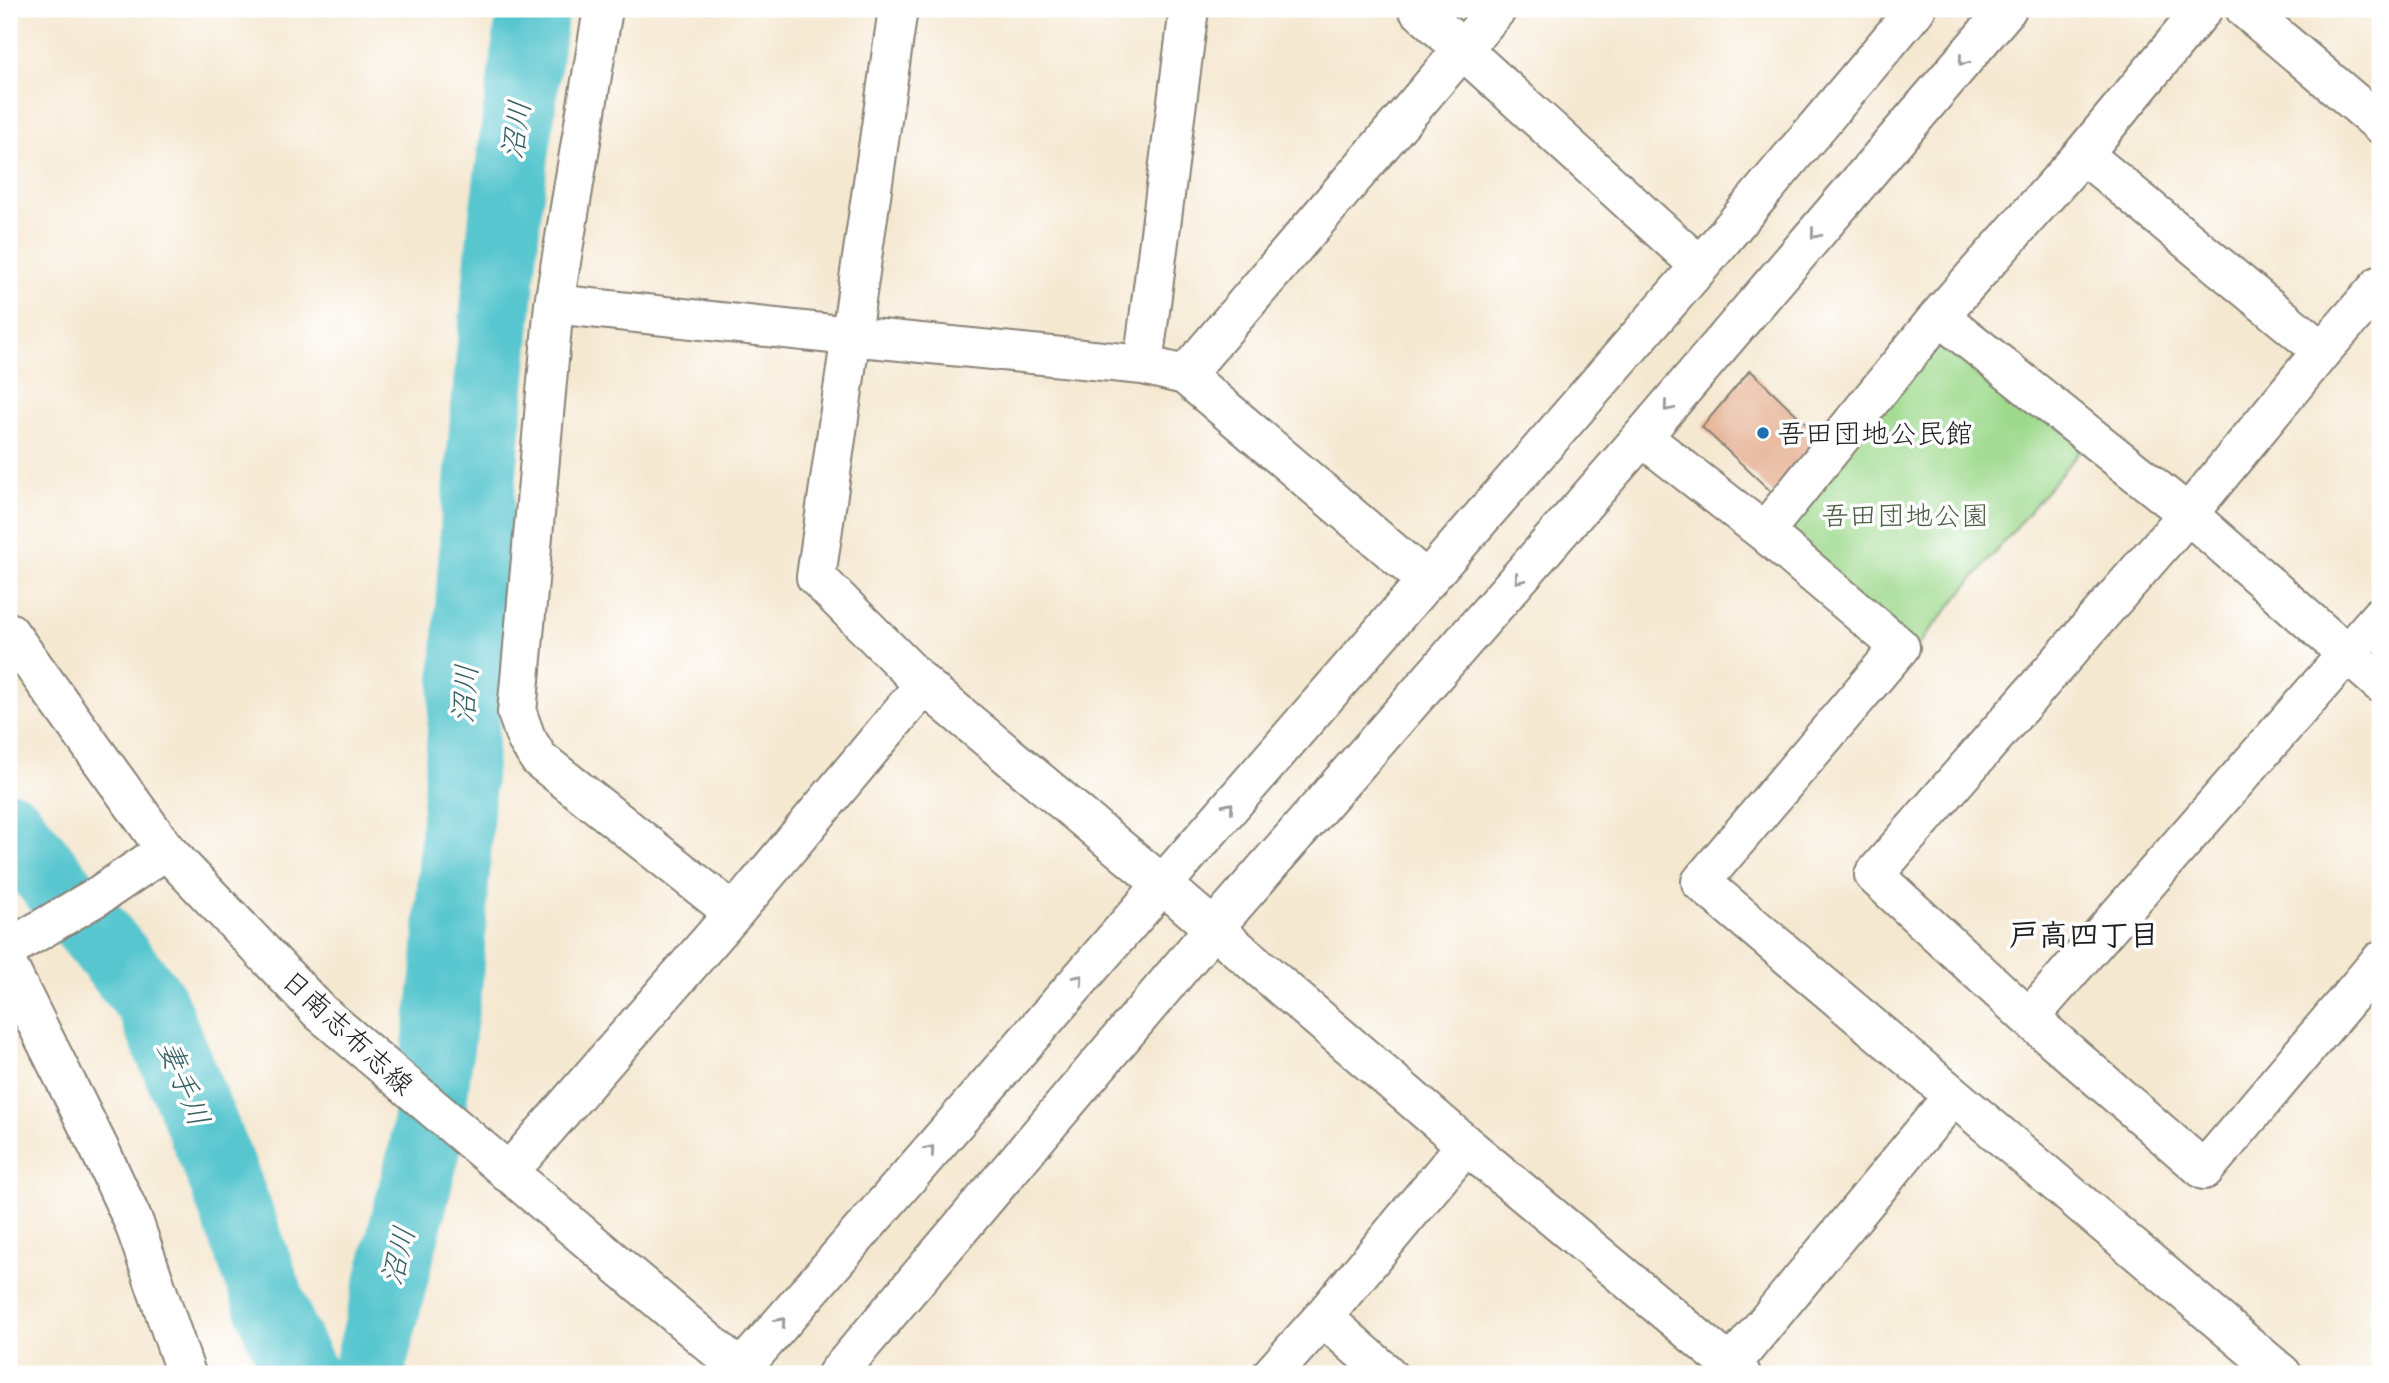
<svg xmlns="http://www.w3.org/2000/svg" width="2389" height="1383" viewBox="0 0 2389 1383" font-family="Mynerve,'Klee One',sans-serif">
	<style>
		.green { fill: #9dd98c; stroke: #5c7a54; stroke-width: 2 }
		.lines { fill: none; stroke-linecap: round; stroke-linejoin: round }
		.river { stroke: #59c6cf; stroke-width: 72 }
		.building { fill: #e5b092 }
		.street-casing { stroke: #888276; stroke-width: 42 }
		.primary-casing { stroke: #888276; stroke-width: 42 }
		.street { stroke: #fff; stroke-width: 38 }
		.primary { stroke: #fff; stroke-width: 38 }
		.oneway { stroke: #999 }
		.poi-dot { fill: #1f6fb2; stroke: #fff; stroke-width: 2.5 }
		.labels { text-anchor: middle; stroke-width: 7; stroke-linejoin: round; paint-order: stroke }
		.poi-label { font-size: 28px; fill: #1c1c1c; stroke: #fff; text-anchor: start }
		.park-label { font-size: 28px; fill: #495e43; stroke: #fff }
		.street-label { font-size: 28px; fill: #1c1c1c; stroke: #fff }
		.water-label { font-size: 30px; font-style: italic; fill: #346064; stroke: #fff }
		.neighbourhood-label { font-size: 30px; font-weight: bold; fill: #1c1c1c; stroke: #fff }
	</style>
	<rect width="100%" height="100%" fill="#fff"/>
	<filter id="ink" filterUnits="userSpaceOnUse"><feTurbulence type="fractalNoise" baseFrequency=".0143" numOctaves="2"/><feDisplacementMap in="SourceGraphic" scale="14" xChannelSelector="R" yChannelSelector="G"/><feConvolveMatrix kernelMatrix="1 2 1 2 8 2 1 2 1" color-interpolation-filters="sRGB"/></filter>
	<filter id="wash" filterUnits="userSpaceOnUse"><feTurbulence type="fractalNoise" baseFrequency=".00686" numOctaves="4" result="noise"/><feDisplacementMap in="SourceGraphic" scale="28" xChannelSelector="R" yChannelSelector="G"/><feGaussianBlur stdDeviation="1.57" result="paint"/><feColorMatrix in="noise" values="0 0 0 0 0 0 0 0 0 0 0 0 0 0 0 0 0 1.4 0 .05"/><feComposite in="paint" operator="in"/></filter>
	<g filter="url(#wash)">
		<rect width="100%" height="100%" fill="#f5e8d1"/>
		<path class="green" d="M 1944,332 L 2083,447 L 1915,649 L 1770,524 Z"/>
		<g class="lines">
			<path class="river" d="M 9,827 L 151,1002 L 222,1173 L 280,1330 L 302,1374
				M 368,1374 L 425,1148 L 447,978 L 477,515 L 505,215 L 533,9"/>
		</g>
		<g id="blocks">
			<path class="building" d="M 1750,370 L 1823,440 L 1778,498 L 1702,427 Z"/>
		</g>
	</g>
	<g filter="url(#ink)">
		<use href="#blocks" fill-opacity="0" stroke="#888276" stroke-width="2"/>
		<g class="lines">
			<defs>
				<path id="street" d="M 603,9 L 554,304 L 517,713 L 526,738 L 539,759 L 734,913
					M 898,9 L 816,577 L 924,685 L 1162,884 L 1466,1145 L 1741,1374
					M 1418,9 L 1700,266
					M 2245,9 L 2380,124
					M 2083,154 L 2322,351
					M 2380,285 L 2322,351 L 2188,514 L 1874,875 L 2029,1018 L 2204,1170 L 2380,961
					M 554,304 L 850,336 L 1143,365 L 1185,375 L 1427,581
					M 1939,316 L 2188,514 L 2380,683
					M 1143,365 L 1189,9
					M 1185,375 L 1497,9
					M 1642,437 L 1764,532 L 1900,647 L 1701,882 L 2282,1374
					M 1764,532 L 1939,316 L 2083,154 L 2203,9
					M 9,951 L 18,943 L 101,894 L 166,850
					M 9,968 L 99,1148 L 134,1223 L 186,1374
					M 2029,1018 L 2380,616
					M 508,1173 L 734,913 L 924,685
					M 1323,1317 L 1387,1374
					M 1731,1365 L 1953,1096
					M 737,1374 L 1700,266 L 1916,9
					M 837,1374 L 1214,928 L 1642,437 L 2007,9
					M 1272,1374 L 1323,1317 L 1466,1145"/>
				<path id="primary" d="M 9,632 L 166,850 L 320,1012 L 746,1374"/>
			</defs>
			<use href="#street" class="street-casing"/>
			<use href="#primary" class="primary-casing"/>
			<use href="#street" class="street"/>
			<use href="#primary" class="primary"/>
		</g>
		<defs><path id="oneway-chevron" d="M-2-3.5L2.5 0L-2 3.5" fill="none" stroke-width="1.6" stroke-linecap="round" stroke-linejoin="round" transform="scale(1.75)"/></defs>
		<g class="oneway">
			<use href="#oneway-chevron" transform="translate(1963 61) rotate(130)"/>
			<use href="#oneway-chevron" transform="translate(1815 234) rotate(130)"/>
			<use href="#oneway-chevron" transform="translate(1668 407) rotate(130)"/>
			<use href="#oneway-chevron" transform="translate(1519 579) rotate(131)"/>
			<use href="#oneway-chevron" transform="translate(1229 807) rotate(-49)"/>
			<use href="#oneway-chevron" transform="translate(1079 979) rotate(-49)"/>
			<use href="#oneway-chevron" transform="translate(930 1150) rotate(-49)"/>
			<use href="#oneway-chevron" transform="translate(781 1322) rotate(-49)"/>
		</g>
	</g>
	<circle class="poi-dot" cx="1763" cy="433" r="7"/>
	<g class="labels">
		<g class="poi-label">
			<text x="1777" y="443">吾田団地公民館</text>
		</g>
		<g class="park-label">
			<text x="1905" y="525">吾田団地公園</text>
		</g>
		<g class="street-label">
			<text transform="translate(348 1032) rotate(43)" y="10">日南志布志線</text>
		</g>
		<g class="water-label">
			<text transform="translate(516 130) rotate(-82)" y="10">沼川</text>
			<text transform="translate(465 694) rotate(-86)" y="10">沼川</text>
			<text transform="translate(184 1083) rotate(68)" y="10">妻手川</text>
			<text transform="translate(398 1256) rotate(-76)" y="10">沼川</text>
		</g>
		<g class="neighbourhood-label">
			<text x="2084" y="945">戸高四丁目</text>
		</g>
	</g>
	<rect width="2389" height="1383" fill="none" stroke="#fff" stroke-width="35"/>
</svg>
